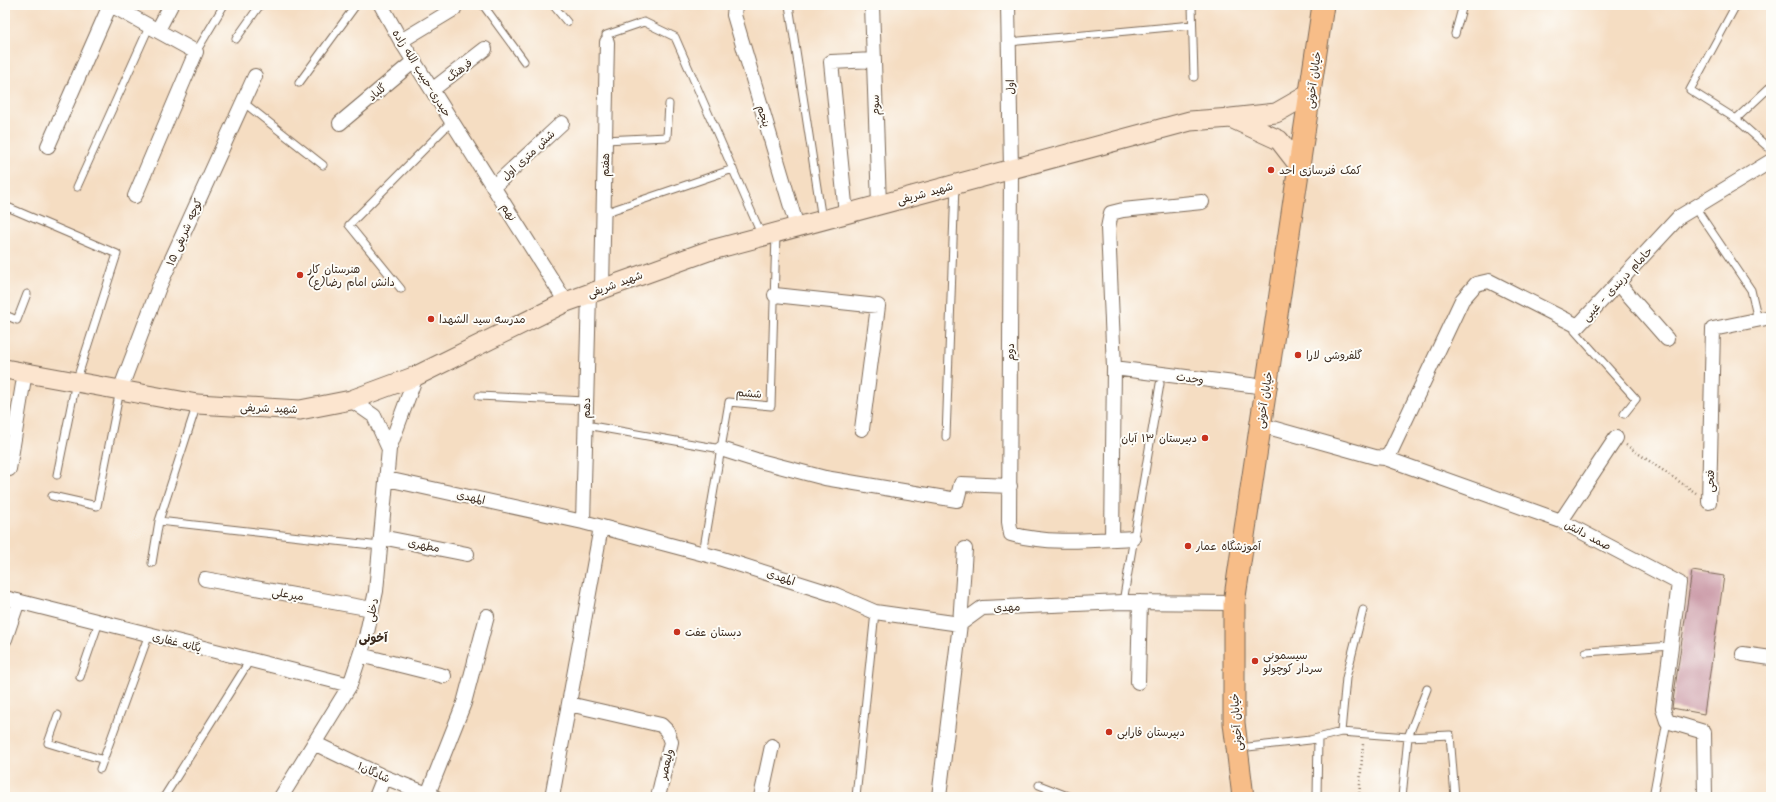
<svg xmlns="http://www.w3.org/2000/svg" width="1776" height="802" viewBox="0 0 1776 802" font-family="Kalam,'Playpen Sans Arabic',sans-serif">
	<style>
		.building { fill: #c996a4 }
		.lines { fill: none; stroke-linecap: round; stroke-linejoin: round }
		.service-casing { stroke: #7c6957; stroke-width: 9 }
		.minor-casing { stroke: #7c6957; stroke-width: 16 }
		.secondary-casing { stroke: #7c6957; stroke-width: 21 }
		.primary-casing { stroke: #7c6957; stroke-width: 23 }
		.path { stroke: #7c6957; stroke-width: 2.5; stroke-dasharray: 1 3; stroke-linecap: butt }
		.service { stroke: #fff; stroke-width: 7 }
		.minor { stroke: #fff; stroke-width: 14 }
		.secondary { stroke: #fce5cf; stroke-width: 19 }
		.primary { stroke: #f7bd88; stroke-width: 21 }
		.poi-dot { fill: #c8321e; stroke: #fdfcf7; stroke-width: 1.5 }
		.labels { text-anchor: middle; stroke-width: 4; stroke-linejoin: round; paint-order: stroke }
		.street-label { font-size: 11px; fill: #3b2a1e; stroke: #fdfcf7 }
		.poi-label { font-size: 11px; fill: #3b2a1e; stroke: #fdfcf7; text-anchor: start }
		.neighbourhood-label { font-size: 12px; font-weight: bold; fill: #3b2a1e; stroke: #fdfcf7 }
	</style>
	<rect width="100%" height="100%" fill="#fdfcf7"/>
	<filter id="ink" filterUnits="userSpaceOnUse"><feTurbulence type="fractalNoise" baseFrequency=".025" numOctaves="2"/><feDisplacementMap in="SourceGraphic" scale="8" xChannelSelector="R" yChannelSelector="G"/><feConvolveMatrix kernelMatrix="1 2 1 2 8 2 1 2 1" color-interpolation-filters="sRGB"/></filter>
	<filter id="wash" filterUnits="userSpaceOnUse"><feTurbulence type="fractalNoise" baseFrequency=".012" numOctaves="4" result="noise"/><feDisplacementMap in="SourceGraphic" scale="16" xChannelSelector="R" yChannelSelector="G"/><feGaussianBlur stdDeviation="0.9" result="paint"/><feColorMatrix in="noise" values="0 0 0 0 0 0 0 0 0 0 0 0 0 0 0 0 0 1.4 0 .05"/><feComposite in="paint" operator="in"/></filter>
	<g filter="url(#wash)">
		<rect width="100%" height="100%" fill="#f5ddc2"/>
		<g id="blocks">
			<path class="building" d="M 1692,571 L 1724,576 L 1704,714 L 1672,708 Z"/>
		</g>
	</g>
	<g filter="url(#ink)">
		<use href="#blocks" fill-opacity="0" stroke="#7c6957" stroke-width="1"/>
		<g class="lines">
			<defs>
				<path id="service" d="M 483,5 L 524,61
					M 553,5 L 567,22
					M 789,5 L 822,220
					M 1192,5 L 1194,77
					M 1736,5 L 1690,90 L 1736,119 L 1771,150
					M 1455,34 L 1463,5
					M 236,39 L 260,5
					M 607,42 L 606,35 L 644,22 L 675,37 L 762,236
					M 1009,42 L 1192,25
					M 196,52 L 224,5
					M 299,83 L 356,5
					M 243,102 L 323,165
					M 1736,119 L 1771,86
					M 605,140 L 667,137 L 669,104
					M 77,187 L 150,25
					M 5,206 L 117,254 L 76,382 L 57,475
					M 1695,207 L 1751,290 L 1758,320
					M 604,213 L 733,169
					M 401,289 L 349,225 L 452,121
					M 5,315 L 17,320 L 27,294
					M 1578,326 L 1575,331 L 1636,399 L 1624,414
					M 479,396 L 586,401
					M 586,425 L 721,449
					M 946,437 L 955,185
					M 52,496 L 97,506 L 120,390
					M 159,521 L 380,546
					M 703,553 L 729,402 L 771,406 L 776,234
					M 152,563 L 159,521 L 197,404
					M 1123,602 L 1160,384
					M 1586,652 L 1671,646
					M 80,677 L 99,622
					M 58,715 L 48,743 L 104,760
					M 1341,732 L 1346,678 L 1363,610
					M 1239,748 L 1310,740 L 1341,732 L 1408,737 L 1450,735 L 1455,797
					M 100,769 L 149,634
					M 1039,785 L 1070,797
					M 164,797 L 250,660
					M 856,797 L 875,612
					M 1317,797 L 1318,738
					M 1402,797 L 1408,737 L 1427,689
					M 1653,797 L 1667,721"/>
				<path id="minor" d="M 111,5 L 196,52 L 135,196
					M 381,5 L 401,41 L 566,302
					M 735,5 L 734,15 L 797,227
					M 872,5 L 879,205
					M 1008,5 L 1011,170 L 1009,522 L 1011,534 C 1050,545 1093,540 1133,538
					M 158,30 L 171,5
					M 401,41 L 454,9
					M 432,90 L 485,49
					M 340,123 L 414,61
					M 48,146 L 110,5
					M 493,187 L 562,123
					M 846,214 L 831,62 L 874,60
					M 1618,283 L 1667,339
					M 602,288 L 607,42
					M 775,295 L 878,306 L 862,429
					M 1114,368 L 1266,387
					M 120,390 L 159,287 L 255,76
					M 351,400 L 374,416 L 389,449
					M 1261,425 L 1375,457 L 1385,458 L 1561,521 L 1679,583 L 1663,709 L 1667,721 L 1704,732 L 1705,797
					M 721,449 L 756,460 L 825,478 L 957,500 L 961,484 L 1010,486
					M 1385,458 L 1390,453 L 1462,300 L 1476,284 L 1489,281 L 1578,326 L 1679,217 L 1771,161
					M 9,469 L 25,372
					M 387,479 L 583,522 L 719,558 L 836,595 L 875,612 L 960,624
					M 1709,502 L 1713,329 L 1771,317
					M 1561,521 L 1616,438
					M 583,522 L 589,293
					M 381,537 L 467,554
					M 1112,539 L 1114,368 L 1108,228 L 1111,213 L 1123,210 L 1202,202
					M 205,579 L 372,609
					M 5,598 L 350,685
					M 960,624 L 982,608 L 1123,602 L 1234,603
					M 5,639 L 18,601
					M 1743,654 L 1771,658
					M 360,655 L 444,676
					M 1138,682 L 1140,602
					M 569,704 L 661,725 L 667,731 L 671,742 L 658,797
					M 314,743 L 384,777 L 435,797
					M 428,794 L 464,703 L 487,616
					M 281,797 L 350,685 L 366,637 L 376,591 L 389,449 L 416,376
					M 376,797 L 384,777
					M 552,797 L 601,527
					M 761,797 L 772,746
					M 939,797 L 960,624 L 965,549"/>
				<path id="secondary" d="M 1300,167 L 1279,140 L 1231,118 L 1276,113 L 1311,93
					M 5,369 L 197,404 L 300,410 L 351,400 L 416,376 L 566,302 L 708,251 L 1190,121 L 1231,118"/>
				<path id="primary" d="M 1243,797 L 1234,723 L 1234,603 L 1323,5"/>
			</defs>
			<use href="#service" class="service-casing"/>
			<use href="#minor" class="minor-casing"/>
			<use href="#secondary" class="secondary-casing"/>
			<use href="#primary" class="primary-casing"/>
			<path class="path" d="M 1626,445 L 1696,493
				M 1359,797 L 1363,744"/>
			<use href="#service" class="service"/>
			<use href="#minor" class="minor"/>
			<use href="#secondary" class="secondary"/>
			<use href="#primary" class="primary"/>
		</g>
	</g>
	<g class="poi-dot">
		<circle cx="1271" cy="170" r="4"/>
		<circle cx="300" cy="275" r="4"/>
		<circle cx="431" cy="319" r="4"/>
		<circle cx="1298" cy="355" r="4"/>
		<circle cx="1205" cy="438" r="4"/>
		<circle cx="1188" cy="546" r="4"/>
		<circle cx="677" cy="632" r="4"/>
		<circle cx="1255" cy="661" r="4"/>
		<circle cx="1109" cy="732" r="4"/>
	</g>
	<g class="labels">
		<g class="street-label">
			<text transform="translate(459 70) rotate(-38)" y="4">فرهنگ</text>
			<text transform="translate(422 73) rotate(58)" y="4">حیدری-حبیب الله زاده</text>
			<text transform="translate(1313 80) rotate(-82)" y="4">خیابان آخونی</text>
			<text transform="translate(1010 87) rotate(-91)" y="4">اول</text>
			<text transform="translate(377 92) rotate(-40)" y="4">گلباد</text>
			<text transform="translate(875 105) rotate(-92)" y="4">سوم</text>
			<text transform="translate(764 116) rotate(73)" y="4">پنجم</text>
			<text transform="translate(528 155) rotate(-43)" y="4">شش متری اول</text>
			<text transform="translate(605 165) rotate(-89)" y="4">هفتم</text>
			<text transform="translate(925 193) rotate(-15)" y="4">شهید شریفی</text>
			<text transform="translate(509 212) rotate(58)" y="4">نهم</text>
			<text transform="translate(184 232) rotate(-66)" y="4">کوچه شریفی ۱۵</text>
			<text transform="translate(615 284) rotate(-20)" y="4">شهید شریفی</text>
			<text transform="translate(1617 284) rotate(-47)" y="4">حامام دربندی - غیبی</text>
			<text transform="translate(1010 352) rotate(-90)" y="4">دوم</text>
			<text transform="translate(1190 378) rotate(7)" y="4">وحدت</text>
			<text transform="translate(749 393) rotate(5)" y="4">ششم</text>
			<text transform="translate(1264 400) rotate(-81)" y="4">خیابان آخونی</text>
			<text transform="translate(269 408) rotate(2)" y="4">شهید شریفی</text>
			<text transform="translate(586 408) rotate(-89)" y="4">دهم</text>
			<text transform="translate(1710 481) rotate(-89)" y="4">فتحی</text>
			<text transform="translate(471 497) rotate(13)" y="4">المهدی</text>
			<text transform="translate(1588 535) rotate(28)" y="4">صمد دانش</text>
			<text transform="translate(424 545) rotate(11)" y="4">مطهری</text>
			<text transform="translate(781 577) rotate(18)" y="4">المهدی</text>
			<text transform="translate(288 594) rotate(10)" y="4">میرعلی</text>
			<text transform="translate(1007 607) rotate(-2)" y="4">مهدی</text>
			<text transform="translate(372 610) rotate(-78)" y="4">دخلی</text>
			<text transform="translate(177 642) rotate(14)" y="4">یگانه غفاری</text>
			<text transform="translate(1236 722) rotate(-94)" y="4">خیابان آخونی</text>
			<text transform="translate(666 764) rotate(-77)" y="4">ولیعصر</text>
			<text transform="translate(374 772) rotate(25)" y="4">شادگان۱</text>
		</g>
		<g class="poi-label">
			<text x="1279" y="174">کمک فنرسازی احد</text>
			<text x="308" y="273">هنرستان کار<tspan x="308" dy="13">دانش امام رضا(ع)</tspan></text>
			<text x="439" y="323">مدرسه سید الشهدا</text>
			<text x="1306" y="359">گلفروشی لارا</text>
			<text x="1197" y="442" text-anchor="end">دبیرستان ۱۳ آبان</text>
			<text x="1196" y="550">آموزشگاه عمار</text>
			<text x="685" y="636">دبستان عفت</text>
			<text x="1263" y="659">سیسمونی<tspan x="1263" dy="13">سردار کوچولو</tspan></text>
			<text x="1117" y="736">دبیرستان فارابی</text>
		</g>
		<g class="neighbourhood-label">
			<text x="373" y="642">آخونی</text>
		</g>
	</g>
	<rect width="1776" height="802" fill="none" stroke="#fdfcf7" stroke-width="20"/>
</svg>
